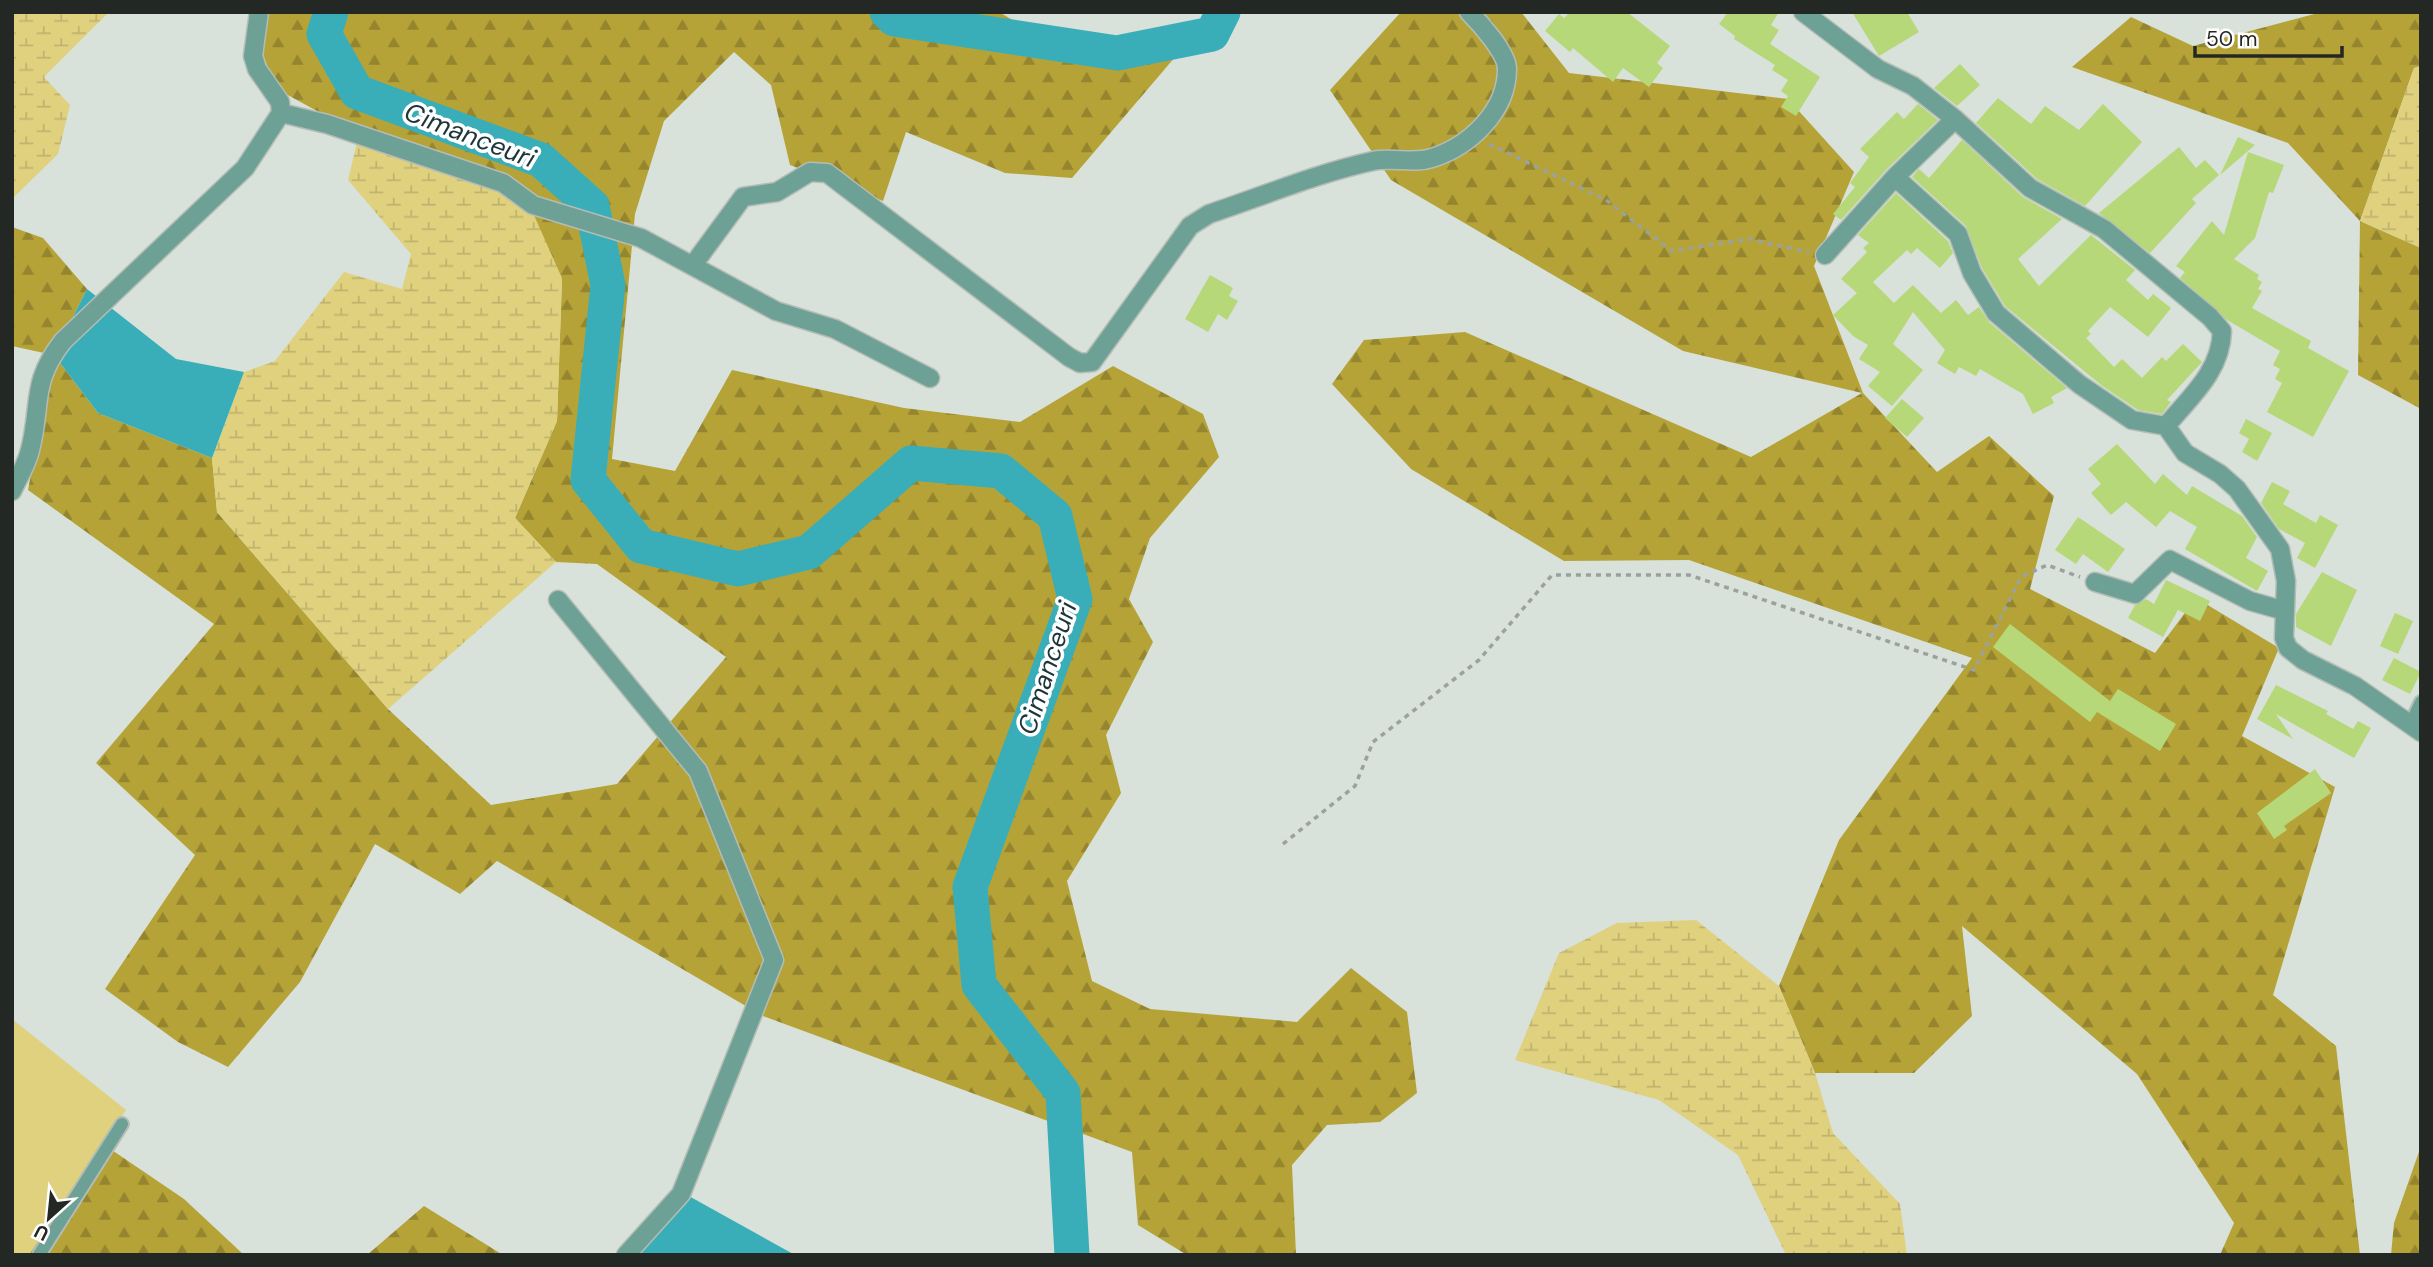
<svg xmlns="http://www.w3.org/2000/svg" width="2433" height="1267" viewBox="0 0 2433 1267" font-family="'DM Sans',sans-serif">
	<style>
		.green { fill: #e0d17e }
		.forest { fill: url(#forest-firs) }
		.wetland { fill: url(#wetland-marsh) }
		.water { fill: #39aeb9 }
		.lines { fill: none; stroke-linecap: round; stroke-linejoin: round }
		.river { stroke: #39aeb9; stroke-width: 35 }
		.building { fill: #b6d879 }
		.lane-casing { stroke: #b4bcb6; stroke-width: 16 }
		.street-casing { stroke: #b4bcb6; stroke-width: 21 }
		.path { stroke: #9ba29d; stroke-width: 3.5; stroke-dasharray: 5 5; stroke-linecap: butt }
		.lane { stroke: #6ea195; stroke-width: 12 }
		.street { stroke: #6ea195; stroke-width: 18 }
		.labels { text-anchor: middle; stroke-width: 7; stroke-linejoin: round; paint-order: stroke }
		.water-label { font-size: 26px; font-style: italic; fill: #1d3639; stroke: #fff }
	</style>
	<defs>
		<pattern id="forest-firs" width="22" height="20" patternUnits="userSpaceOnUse" patternTransform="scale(1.75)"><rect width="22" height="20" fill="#b6a337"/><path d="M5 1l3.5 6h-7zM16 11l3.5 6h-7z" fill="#94852e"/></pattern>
		<pattern id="wetland-marsh" width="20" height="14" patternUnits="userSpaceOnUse" patternTransform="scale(1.75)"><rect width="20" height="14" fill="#e0d17e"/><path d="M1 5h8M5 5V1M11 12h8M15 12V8" fill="none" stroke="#c0b36d"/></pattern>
	</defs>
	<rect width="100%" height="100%" fill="#d8e1da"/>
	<path class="green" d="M 12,1019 L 126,1110 L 29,1255 L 12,1255 Z"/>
	<path class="forest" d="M 248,12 L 999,12 L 1026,28 L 1187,43 L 1072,178 L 1005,173 L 906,132 L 883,201 L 790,165 L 771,85 L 734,52 L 664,121 L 635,214 L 612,459 L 675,471 L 732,370 L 904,408 L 1020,422 L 1113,366 L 1203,414 L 1219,457 L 1150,538 L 1129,599 L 1153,642 L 1106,735 L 1121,793 L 1067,881 L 1092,981 L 1150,1009 L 1297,1022 L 1351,968 L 1407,1012 L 1417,1093 L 1380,1122 L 1327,1125 L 1292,1165 L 1296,1255 L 1187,1255 L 1138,1225 L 1132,1152 L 763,1016 L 497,861 L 460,894 L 375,844 L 300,982 L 228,1067 L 178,1042 L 105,989 L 195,855 L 96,763 L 214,624 L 28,490 L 53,355 L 12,346 L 12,227 L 43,238 L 87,289 L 54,355 L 98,413 L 212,458 L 217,512 L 388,709 L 491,805 L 617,784 L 726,657 L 597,564 L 556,562 L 515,518 L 557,421 L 562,278 L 359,134 L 275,88 Z
		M 1401,12 L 1521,12 L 1569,73 L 1788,99 L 1854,172 L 1814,266 L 1863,393 L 1937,472 L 1989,436 L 2054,496 L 2030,589 L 2155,653 L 2196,598 L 2279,648 L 2242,736 L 2335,787 L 2273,995 L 2336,1046 L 2360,1255 L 2220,1255 L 2234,1223 L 2137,1074 L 1962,926 L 1972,1016 L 1914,1073 L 1815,1073 L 1779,986 L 1839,840 L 1972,658 L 1689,560 L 1564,561 L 1411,469 L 1332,384 L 1364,340 L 1465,332 L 1751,457 L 1862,393 L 1683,351 L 1391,180 L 1330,90 Z
		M 2322,12 L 2421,12 L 2421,66 L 2414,68 L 2360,221 L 2421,248 L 2421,409 L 2358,375 L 2360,221 L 2288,143 L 2072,67 L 2131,17 L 2193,46 Z
		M 103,1144 L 184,1199 L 244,1255 L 29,1255 Z
		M 2421,1146 L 2421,1255 L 2391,1255 L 2394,1223 Z
		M 424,1206 L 503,1255 L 367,1255 Z"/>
	<path class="wetland" d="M 12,12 L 109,12 L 44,77 L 70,105 L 58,154 L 12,199 Z
		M 2421,66 L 2421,248 L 2360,221 L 2414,68 Z
		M 359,134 L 458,164 L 533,213 L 562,278 L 557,421 L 515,518 L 556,562 L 388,709 L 217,512 L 212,458 L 244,372 L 275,361 L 344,272 L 402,289 L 411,254 L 348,180 Z
		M 1696,920 L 1779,986 L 1815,1073 L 1833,1133 L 1900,1204 L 1907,1255 L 1786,1255 L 1738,1155 L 1659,1100 L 1515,1060 L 1559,953 L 1617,923 Z"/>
	<path class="water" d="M 87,289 L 176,359 L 244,372 L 212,458 L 98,413 L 54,355 Z
		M 678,1190 L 795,1255 L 625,1255 Z"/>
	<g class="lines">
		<path class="river" d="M 331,12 L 324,34 L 357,92 L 541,160 L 592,206 L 608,285 L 588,480 L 641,546 L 738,569 L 809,552 L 911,463 L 1001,471 L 1055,516 L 1075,599 L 970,887 L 979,985 L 1063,1093 L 1072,1255
			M 887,12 L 894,19 L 1117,53 L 1212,34 L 1223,12"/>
	</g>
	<path class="building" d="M 1570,12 L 1627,12 L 1670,46 L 1657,63 L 1663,68 L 1649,87 L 1623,68 L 1613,82 L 1573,48 L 1570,52 L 1545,31 L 1559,14 L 1564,18 Z
		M 1728,12 L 1779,12 L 1771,25 L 1779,30 L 1770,44 L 1820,77 L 1796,116 L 1781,107 L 1788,96 L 1781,91 L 1788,80 L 1772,70 L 1775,65 L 1734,39 L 1735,36 L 1719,24 Z
		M 1852,12 L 1907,12 L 1919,32 L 1879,56 Z
		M 1960,64 L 1980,85 L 1957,106 L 1934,88 Z
		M 1998,98 L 2031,124 L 2045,106 L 2079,130 L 2103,104 L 2142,142 L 2085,206 L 2037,179 L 1976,123 Z
		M 1918,104 L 1938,120 L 1887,169 L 1841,220 L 1833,214 L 1855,187 L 1850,183 L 1869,157 L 1860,149 L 1897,112 L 1904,119 Z
		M 2238,137 L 2255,145 L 2220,175 Z
		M 1962,140 L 2023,197 L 2062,219 L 2018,259 L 2039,286 L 2091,235 L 2135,270 L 2126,280 L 2148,300 L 2153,294 L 2171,308 L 2148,337 L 2110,307 L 2088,331 L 2091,334 L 2086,338 L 2114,367 L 2122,359 L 2142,378 L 2162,357 L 2166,361 L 2183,344 L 2202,362 L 2167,400 L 2171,402 L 2162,414 L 2138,410 L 2101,385 L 2005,306 L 1982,268 L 1966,226 L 1912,177 L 1919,169 L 1929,178 Z
		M 2179,147 L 2196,168 L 2205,160 L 2219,175 L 2192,199 L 2196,203 L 2150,253 L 2099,213 Z
		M 2248,152 L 2284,165 L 2273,193 L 2269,192 L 2255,238 L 2234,259 L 2259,275 L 2257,279 L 2262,282 L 2258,289 L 2262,291 L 2252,308 L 2311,341 L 2308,348 L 2349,371 L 2313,437 L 2267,412 L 2282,383 L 2275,379 L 2280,369 L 2273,365 L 2280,351 L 2227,320 L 2180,278 L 2185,272 L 2176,266 L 2212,221 L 2224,235 Z
		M 1896,193 L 1948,241 L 1953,253 L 1940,268 L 1917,248 L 1911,254 L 1907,250 L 1873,282 L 1894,303 L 1913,285 L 1941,313 L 1956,300 L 1968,315 L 1979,307 L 1989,322 L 2067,388 L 2051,397 L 2054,403 L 2033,414 L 2023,394 L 1980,369 L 1976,376 L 1959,367 L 1955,374 L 1937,363 L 1945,350 L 1913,312 L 1893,344 L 1923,370 L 1892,406 L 1868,386 L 1880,372 L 1859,359 L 1868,345 L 1853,336 L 1833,315 L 1857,293 L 1841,279 L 1867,252 L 1863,248 L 1869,243 L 1858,235 Z
		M 1210,275 L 1233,288 L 1229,296 L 1238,301 L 1227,320 L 1218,314 L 1208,332 L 1185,319 Z
		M 1902,399 L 1924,418 L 1907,437 L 1885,418 Z
		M 2246,419 L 2272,433 L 2257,461 L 2242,452 L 2249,439 L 2239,433 Z
		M 2117,444 L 2155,484 L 2163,474 L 2187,495 L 2192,486 L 2242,516 L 2257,537 L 2246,558 L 2268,571 L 2257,591 L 2185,549 L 2197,527 L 2170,511 L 2156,527 L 2126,502 L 2111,515 L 2091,493 L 2101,484 L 2088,469 Z
		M 2272,482 L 2290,491 L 2283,504 L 2316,523 L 2320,515 L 2338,525 L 2315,568 L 2297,558 L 2305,543 L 2279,529 L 2261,503 Z
		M 2078,517 L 2125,549 L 2108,572 L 2083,554 L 2076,564 L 2055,550 Z
		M 2322,572 L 2357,590 L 2331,646 L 2296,627 L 2296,614 Z
		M 2166,580 L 2210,601 L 2200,621 L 2178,610 L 2163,637 L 2128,618 L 2135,605 L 2146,599 L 2154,604 Z
		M 2395,613 L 2413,621 L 2398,654 L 2380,646 Z
		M 2010,624 L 2110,701 L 2118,689 L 2176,724 L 2160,751 L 2097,712 L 2090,722 L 1993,647 Z
		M 2394,658 L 2421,672 L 2410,694 L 2382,680 Z
		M 2276,685 L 2328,711 L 2326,714 L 2353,729 L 2358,721 L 2371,728 L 2354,758 L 2276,714 L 2293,739 L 2257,719 Z
		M 2315,769 L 2331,793 L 2284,826 L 2287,830 L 2274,839 L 2257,813 Z"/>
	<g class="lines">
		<defs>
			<path id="lane" d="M 2411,723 L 2421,702
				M 39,1255 L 122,1124"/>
			<path id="street" d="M 1803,12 L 1878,69 L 1913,86 L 1955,119 L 2030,188 L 2104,229 L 2210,317 L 2222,331 C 2221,371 2191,396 2166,426 L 2185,453 L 2220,474 L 2237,489 L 2280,549 L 2286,581 L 2284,638 L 2288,648 L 2303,660 L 2355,686 L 2421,732
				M 281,113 L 327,124 L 503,183 L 533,205 L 641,238 L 776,311 L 835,329 L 930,378
				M 1895,177 L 1958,234 L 1972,273 L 1996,313 L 2079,384 L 2132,420 L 2166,426
				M 1825,255 L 1895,177 L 1955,119
				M 693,265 L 743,197 L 777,192 L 810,172 L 827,173 L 1069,357 L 1080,363 L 1092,362 L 1190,226 L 1209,214 C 1263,196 1318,173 1373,161 C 1392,157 1414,164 1432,158 C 1470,146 1507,111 1507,69 C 1507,53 1480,23 1469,12
				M 12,491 C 18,478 27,464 30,450 C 42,404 30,383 63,341 L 245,168 L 281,113 L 280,102 L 257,69 L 253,56 L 259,12
				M 2095,582 L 2135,594 L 2170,560 L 2250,601 L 2285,611
				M 558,600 L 698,771 L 774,960 L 681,1194 L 626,1255"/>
		</defs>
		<use href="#lane" class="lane-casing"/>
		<use href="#street" class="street-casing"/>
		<path class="path" d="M 1489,144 L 1606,200 L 1672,251 L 1749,239 L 1809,252
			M 1283,844 L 1355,786 L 1373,742 L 1479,660 L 1552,575 L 1689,575 L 1974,670 L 2021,577 L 2047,565 L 2080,577"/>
		<use href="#lane" class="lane"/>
		<use href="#street" class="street"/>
	</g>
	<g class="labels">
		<g class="water-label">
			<text transform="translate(470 135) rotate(21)" y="9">Cimanceuri</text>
			<text transform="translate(1047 668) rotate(-72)" y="9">Cimanceuri</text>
		</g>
	</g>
	<rect width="2433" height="1267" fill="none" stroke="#242825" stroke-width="28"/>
	<g transform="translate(49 1218) rotate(207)" stroke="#ffffff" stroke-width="5" paint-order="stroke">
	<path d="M0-5L12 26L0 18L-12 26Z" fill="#242825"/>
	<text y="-10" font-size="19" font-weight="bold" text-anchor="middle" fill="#242825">U</text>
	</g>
	<path d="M2195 46v10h147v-10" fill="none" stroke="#242825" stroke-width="3.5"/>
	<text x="2206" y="46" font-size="21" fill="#242825" stroke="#ffffff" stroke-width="5" paint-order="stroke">50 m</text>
</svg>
